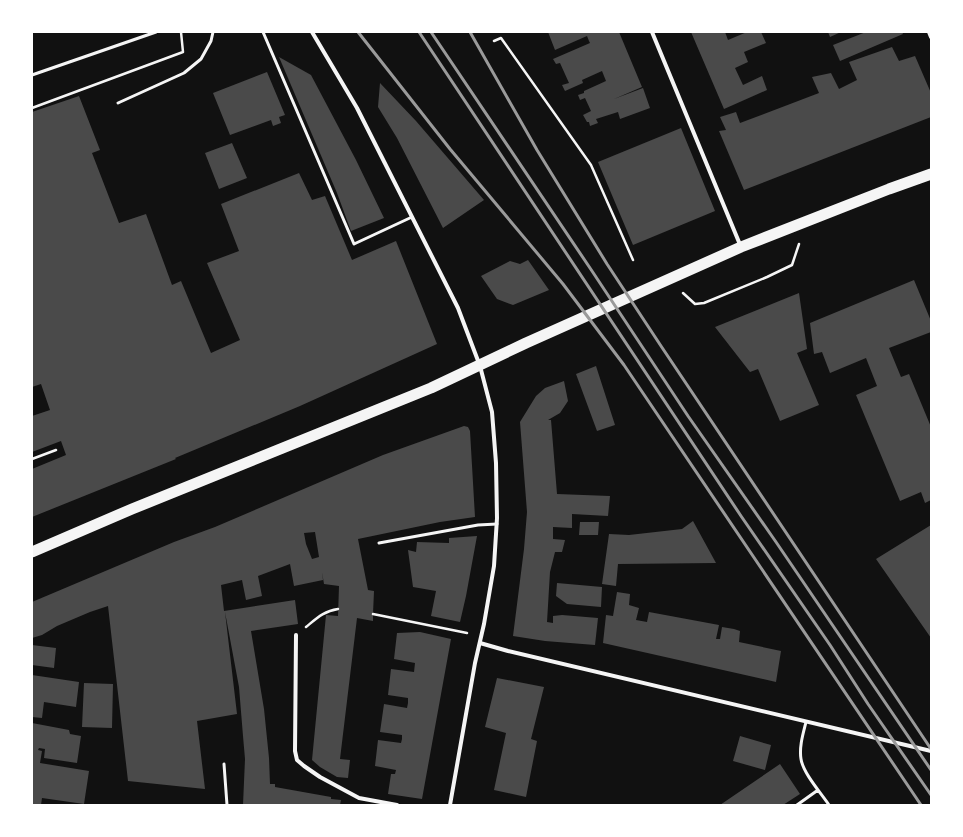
<svg xmlns="http://www.w3.org/2000/svg" width="963" height="837" viewBox="0 0 963 837" font-family="'Space Grotesk',sans-serif">
	<style>
		.building { fill: #4a4a4a; fill-rule: evenodd }
		.lines { fill: none; stroke-linecap: round; stroke-linejoin: round }
		.path { stroke: #f5f5f5; stroke-width: 2.5 }
		.service { stroke: #f5f5f5; stroke-width: 3 }
		.minor { stroke: #f5f5f5; stroke-width: 4 }
		.trunk { stroke: #f5f5f5; stroke-width: 11 }
		.rail { stroke: #9a9a9a; stroke-width: 3 }
	</style>
	<rect width="100%" height="100%" fill="#111"/>
	<path class="building" d="M 548,32 L 619,32 L 642,87 L 614,99 L 643,88 L 650,108 L 620,119 L 618,112 L 596,119 L 598,123 L 590,126 L 589,122 L 587,122 L 583,115 L 591,111 L 585,98 L 580,100 L 578,95 L 584,93 L 584,91 L 606,81 L 602,71 L 582,80 L 583,83 L 565,91 L 562,85 L 569,83 L 560,63 L 556,64 L 553,59 L 590,43 L 589,41 L 587,36 L 555,50 Z
		M 691,32 L 725,32 L 728,40 L 747,32 L 761,32 L 766,43 L 744,52 L 748,62 L 735,68 L 743,85 L 762,76 L 767,90 L 724,109 Z
		M 828,32 L 841,32 L 830,37 Z
		M 866,32 L 902,32 L 903,34 L 840,61 L 833,45 Z
		M 892,47 L 899,61 L 915,56 L 931,93 L 931,117 L 744,190 L 719,131 L 726,130 L 720,117 L 736,112 L 740,123 L 819,93 L 812,77 L 831,73 L 839,89 L 857,80 L 849,62 Z
		M 279,57 L 311,75 L 356,160 L 384,218 L 351,231 L 337,193 Z
		M 267,72 L 285,115 L 279,117 L 281,123 L 273,126 L 271,120 L 230,135 L 213,93 Z
		M 380,83 L 416,121 L 484,200 L 443,228 L 397,138 L 378,107 Z
		M 79,96 L 100,150 L 92,153 L 119,223 L 146,214 L 172,285 L 181,281 L 211,353 L 240,340 L 207,263 L 239,251 L 221,204 L 299,173 L 312,200 L 325,196 L 352,260 L 396,241 L 437,344 L 300,406 L 175,458 L 176,459 L 32,517 L 32,469 L 66,455 L 61,441 L 32,452 L 32,416 L 50,410 L 41,384 L 32,387 L 32,112 Z
		M 681,128 L 715,211 L 633,245 L 598,162 Z
		M 232,143 L 247,178 L 219,189 L 205,153 Z
		M 528,260 L 549,290 L 513,305 L 497,299 L 481,276 L 510,261 L 520,264 Z
		M 914,280 L 931,321 L 931,332 L 889,348 L 901,377 L 909,374 L 931,427 L 931,500 L 925,503 L 921,492 L 900,501 L 856,395 L 877,386 L 866,358 L 830,373 L 822,352 L 814,354 L 810,323 Z
		M 799,293 L 807,349 L 797,353 L 819,405 L 780,421 L 758,369 L 750,372 L 715,327 Z
		M 596,366 L 615,425 L 597,431 L 576,374 Z
		M 564,381 L 568,401 L 560,413 L 548,420 L 551,420 L 557,494 L 610,496 L 608,516 L 572,514 L 572,528 L 553,527 L 553,539 L 565,540 L 562,552 L 555,552 L 550,572 L 547,622 L 553,623 L 553,616 L 562,615 L 598,618 L 595,645 L 545,641 L 513,636 L 524,549 L 527,512 L 520,422 L 536,396 L 545,388 Z
		M 464,426 L 468,427 L 470,431 L 475,517 L 440,522 L 358,539 L 368,590 L 374,591 L 373,614 L 373,621 L 357,618 L 340,759 L 350,760 L 348,778 L 337,777 L 320,767 L 312,760 L 326,615 L 338,616 L 339,586 L 324,584 L 322,572 L 323,580 L 294,586 L 290,564 L 258,576 L 262,596 L 246,600 L 242,580 L 221,585 L 224,611 L 295,600 L 298,624 L 251,631 L 264,709 L 269,758 L 270,784 L 275,784 L 275,787 L 331,797 L 331,799 L 341,800 L 340,805 L 243,805 L 245,759 L 243,736 L 239,687 L 225,612 L 237,714 L 197,721 L 205,789 L 128,781 L 108,606 L 90,612 L 57,626 L 42,635 L 32,638 L 32,602 L 174,542 L 215,527 L 383,455 ZM 315,532 L 319,557 L 312,559 L 306,544 L 304,533 Z
		M 693,521 L 716,563 L 618,564 L 616,586 L 602,584 L 609,534 L 629,535 L 682,529 Z
		M 580,522 L 599,522 L 598,535 L 579,535 Z
		M 931,525 L 931,638 L 876,559 Z
		M 477,536 L 466,596 L 460,622 L 431,616 L 436,591 L 413,587 L 408,550 L 416,552 L 417,542 L 449,543 L 449,538 Z
		M 557,583 L 602,587 L 601,607 L 567,604 L 556,596 Z
		M 617,592 L 630,594 L 629,605 L 639,608 L 636,620 L 647,622 L 649,612 L 719,625 L 716,639 L 720,639 L 722,627 L 734,629 L 740,631 L 739,642 L 781,651 L 776,682 L 603,643 L 606,615 L 613,616 Z
		M 420,632 L 451,639 L 422,799 L 388,794 L 391,774 L 395,774 L 396,770 L 375,766 L 378,740 L 401,743 L 402,739 L 402,735 L 380,732 L 384,704 L 407,708 L 408,703 L 408,698 L 388,695 L 391,669 L 414,672 L 415,663 L 394,659 L 397,633 Z
		M 32,645 L 56,648 L 54,668 L 32,665 Z
		M 32,675 L 79,682 L 76,707 L 44,702 L 42,718 L 32,717 Z
		M 497,678 L 544,687 L 531,739 L 537,741 L 526,797 L 494,790 L 506,733 L 485,727 Z
		M 84,683 L 113,684 L 112,728 L 82,727 Z
		M 32,723 L 69,730 L 70,734 L 81,736 L 77,763 L 44,758 L 45,749 L 39,748 L 38,750 L 42,751 L 40,763 L 89,771 L 84,804 L 42,798 L 41,805 L 32,805 Z
		M 740,736 L 771,745 L 765,770 L 733,761 Z
		M 780,764 L 800,794 L 783,805 L 720,805 Z"/>
	<g class="lines">
		<path class="path" d="M 494,41 L 501,38 L 591,165 L 633,260
			M 32,108 L 183,52 L 181,32
			M 683,293 L 695,304 L 704,303 L 767,277 L 792,265 L 799,244
			M 32,459 L 56,450
			M 373,614 L 467,633
			M 306,627 C 317,618 324,611 338,609"/>
		<path class="service" d="M 263,32 L 354,244 L 412,217
			M 32,75 L 156,32
			M 118,103 L 184,73 L 201,59 L 211,41 L 213,32
			M 379,543 L 478,525 L 497,524
			M 806,722 C 803,734 799,747 801,759 C 803,773 821,793 829,805
			M 224,764 L 227,805
			M 797,805 L 818,790"/>
		<path class="minor" d="M 312,32 L 357,108 L 458,308 L 480,366 L 492,412 L 496,463 L 497,518 L 494,566 L 484,624 L 475,663 L 450,805
			M 652,32 L 741,247
			M 929,32 L 931,37
			M 296,635 L 295,751 L 297,760 L 304,766 L 320,777 L 359,798 L 397,805
			M 480,643 L 508,651 L 931,751"/>
		<path class="trunk" d="M 32,552 L 132,509 L 431,388 L 526,343 L 741,247 L 889,189 L 931,174"/>
		<path class="rail" d="M 358,32 L 450,149 L 563,284 L 624,365 L 921,805
			M 419,32 L 741,516 L 830,645 L 868,704 L 931,795
			M 431,32 L 592,271 L 688,416 L 776,542 L 931,770
			M 470,32 L 537,150 L 607,264 L 661,346 L 931,749"/>
	</g>
	<rect width="963" height="837" fill="none" stroke="#ffffff" stroke-width="66"/>
</svg>
